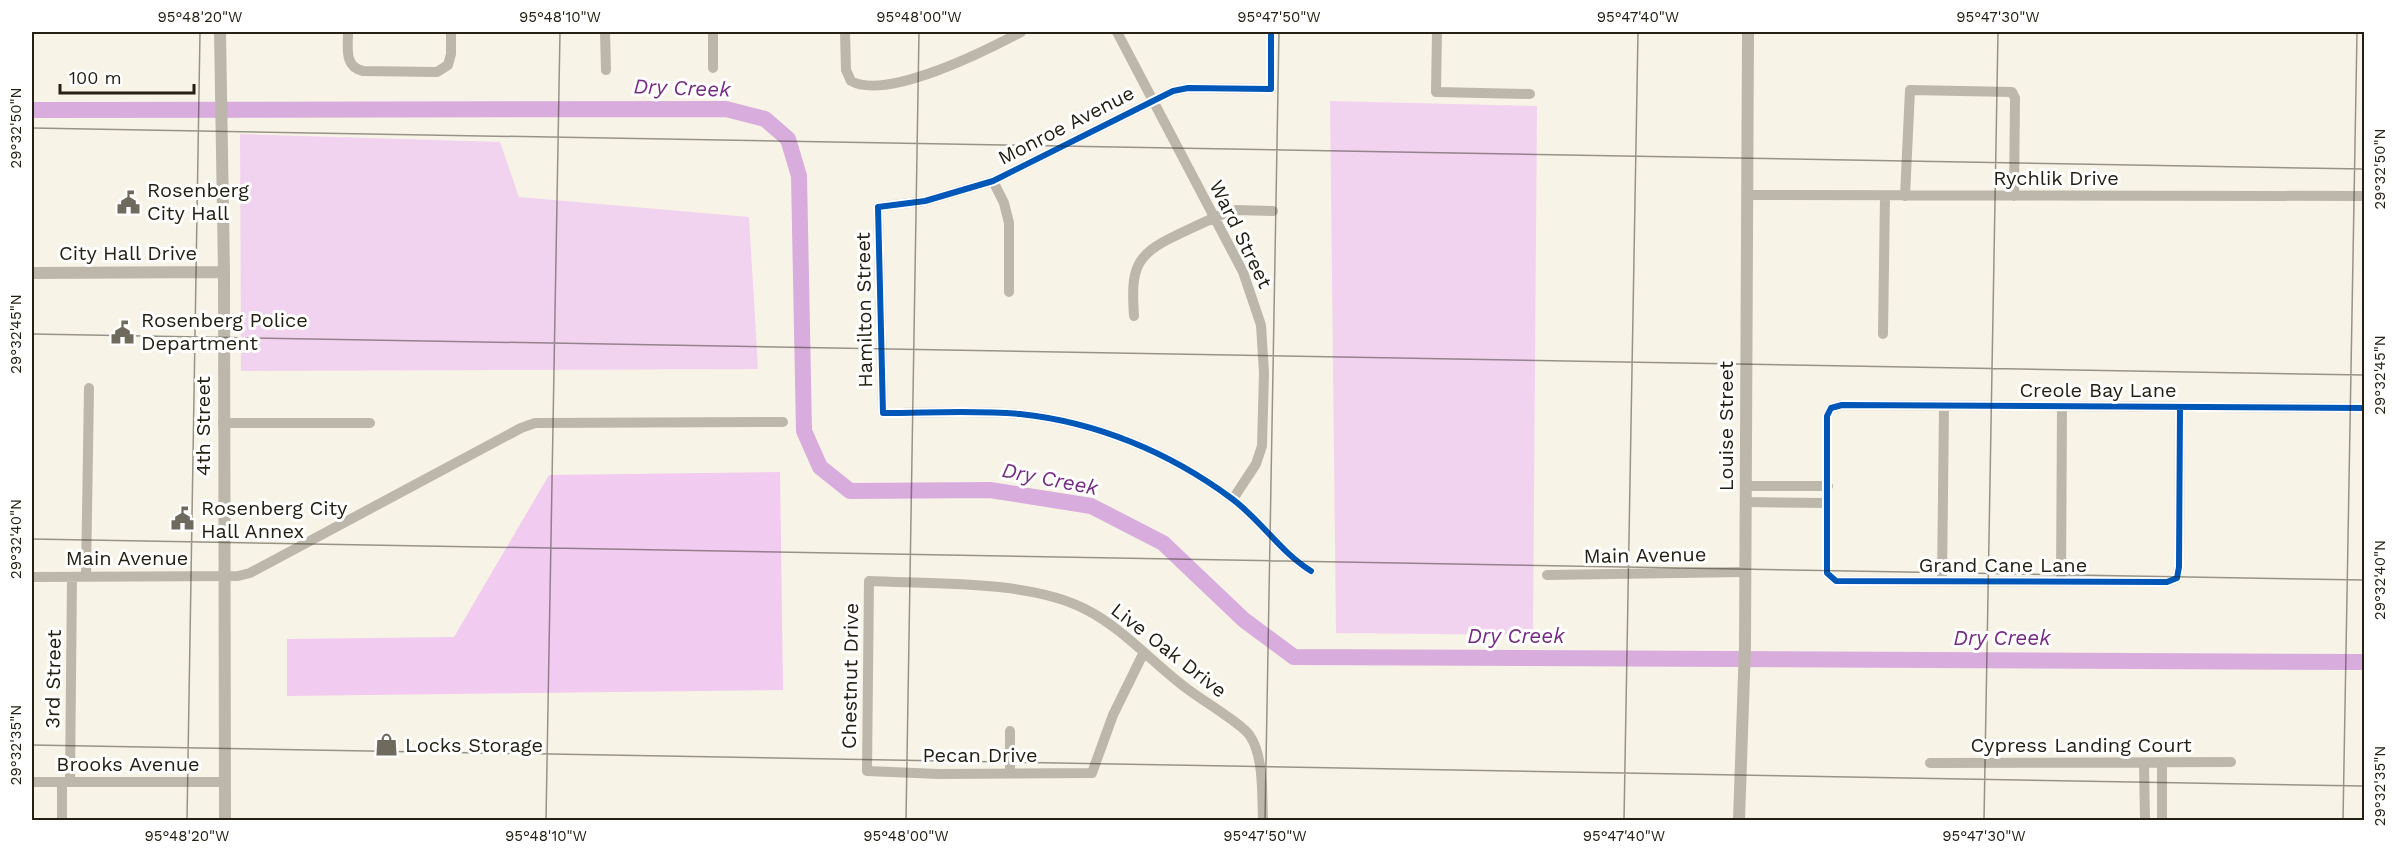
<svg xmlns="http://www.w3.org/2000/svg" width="2396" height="852" viewBox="0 0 2396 852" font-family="'Work Sans',sans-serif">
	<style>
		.green { fill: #f1d3ef }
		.forest { fill: #f1cbf0 }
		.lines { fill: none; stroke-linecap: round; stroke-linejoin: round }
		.river { stroke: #d8acdc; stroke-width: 16 }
		.minor { stroke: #bcb7aa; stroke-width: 10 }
		.tertiary { stroke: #bcb7aa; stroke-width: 12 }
		.cycleway-casing { stroke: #fff; stroke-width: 10 }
		.cycleway { stroke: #0057b8; stroke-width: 6 }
		.ticks { fill: none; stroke: #242013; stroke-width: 1.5; stroke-opacity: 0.45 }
		.labels { text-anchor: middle; stroke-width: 6; stroke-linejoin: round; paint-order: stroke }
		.street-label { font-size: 20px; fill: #242013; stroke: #fff }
		.poi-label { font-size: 20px; fill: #242013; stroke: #fff; text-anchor: start }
		.water-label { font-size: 21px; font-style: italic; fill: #762c84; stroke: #fff }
		.neatline { fill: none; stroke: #242013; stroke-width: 2 }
		.ticks-label { font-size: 15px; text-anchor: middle; fill: #242013 }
	</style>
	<rect width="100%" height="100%" fill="#f8f3e7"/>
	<path class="green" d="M 1330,101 L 1537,106 L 1533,635 L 1336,633 Z
		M 240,134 L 500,142 L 519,197 L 749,217 L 758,369 L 241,371 Z"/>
	<path class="forest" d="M 780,472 L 783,690 L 287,696 L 287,639 L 454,637 L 549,475 Z"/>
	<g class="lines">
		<path class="river" d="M 32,110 L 726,109 L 765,119 L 788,139 L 799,176 L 804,431 L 820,467 L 850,491 L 990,490 L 1091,506 L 1163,543 L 1244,620 L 1294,657 L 2364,662"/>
		<path class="minor" d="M 348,32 C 348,48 344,67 363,71 L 437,72 L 448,65 L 451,54 L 451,32
			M 605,32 L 606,70
			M 845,32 L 846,70 L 851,81 C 887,101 987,50 1021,32
			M 1117,32 L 1243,272 L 1261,325 L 1264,373 L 1262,446 L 1256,464 L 1233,499
			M 1271,32 L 1271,89 L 1188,88 L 1173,91 L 993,181 L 925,201 L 878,207 L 883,413 C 928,413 975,410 1020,414 C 1096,422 1169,452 1231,498 C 1260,519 1280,552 1311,571
			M 1437,32 L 1436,92 L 1530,94
			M 713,68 L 713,32
			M 993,181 L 1004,203 L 1009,223 L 1009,292
			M 1747,195 L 2364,196
			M 1905,196 L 1910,90 L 2012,92 L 2015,98 L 2014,196
			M 1134,316 C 1131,269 1134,255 1177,235 C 1194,227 1210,219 1228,212 L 1237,210 L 1273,211
			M 1883,334 L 1885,196
			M 2180,407 L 2179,567 L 2177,578 L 2167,582 L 1836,581 L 1827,573 L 1827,416 L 1831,408 L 1842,405 L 2364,408
			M 223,423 L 370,423
			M 1745,486 L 1828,486
			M 1745,502 L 1827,503
			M 1547,575 L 1744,572
			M 86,576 L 89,388
			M 32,577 L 238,576 L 250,573 L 521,428 L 535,423 L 783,422
			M 1942,581 L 1944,406
			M 2061,582 L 2062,406
			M 1143,654 L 1113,715 L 1092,773 L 939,774 L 867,771 L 869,581 C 932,584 1029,580 1085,609 C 1121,627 1149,659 1181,684 C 1196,697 1243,724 1250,736 C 1264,756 1262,797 1263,820
			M 1930,763 L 2231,762
			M 2144,763 L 2145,820
			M 2162,763 L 2162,820
			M 1010,773 L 1010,731
			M 32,782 L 224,782
			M 70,782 L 72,577
			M 62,820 L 62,782"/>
		<path class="tertiary" d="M 220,32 L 224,272 L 225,820
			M 32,273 L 224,272
			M 1739,820 L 1745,646 L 1748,32"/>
		<defs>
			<path id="cycleway" d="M 1271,32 L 1271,89 L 1188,88 L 1173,91 L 993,181 L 925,201 L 878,207 L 883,413 C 928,413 975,410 1020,414 C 1096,422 1169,452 1231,498 C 1260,519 1280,552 1311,571
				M 2180,407 L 2179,567 L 2177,578 L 2167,582 L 1836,581 L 1827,573 L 1827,416 L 1831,408 L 1842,405 L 2364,408"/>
		</defs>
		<use href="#cycleway" class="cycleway-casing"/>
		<use href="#cycleway" class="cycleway"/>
	</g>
	<path class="ticks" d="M 32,128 L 2364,169M 32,334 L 2364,375M 32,539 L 2364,580M 32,745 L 2364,786M 187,820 L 200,32M 546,820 L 560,32M 906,820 L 919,32M 1265,820 L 1279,32M 1624,820 L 1638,32M 1984,820 L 1998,32M 2343,820 L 2357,32"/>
	<defs>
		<symbol id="civic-bare" viewBox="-9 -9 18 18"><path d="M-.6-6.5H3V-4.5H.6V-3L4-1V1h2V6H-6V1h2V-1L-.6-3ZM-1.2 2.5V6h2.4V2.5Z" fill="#6e6a5d" stroke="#fff" stroke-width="2.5" paint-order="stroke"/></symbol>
		<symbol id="shop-bare" viewBox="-9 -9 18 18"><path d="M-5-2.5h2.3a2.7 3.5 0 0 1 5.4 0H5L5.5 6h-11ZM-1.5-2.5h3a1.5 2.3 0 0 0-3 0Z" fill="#6e6a5d" stroke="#fff" stroke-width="2.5" paint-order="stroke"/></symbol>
	</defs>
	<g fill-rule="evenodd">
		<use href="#civic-bare" x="112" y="186" width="33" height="33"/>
		<use href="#civic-bare" x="106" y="316" width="33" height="33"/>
		<use href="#civic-bare" x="166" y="502" width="33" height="33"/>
		<use href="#shop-bare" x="370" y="728" width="33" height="33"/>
	</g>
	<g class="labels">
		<g class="street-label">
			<text transform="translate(1066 125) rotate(-27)" y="7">Monroe Avenue</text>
			<text x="2056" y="185">Rychlik Drive</text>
			<text transform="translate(1241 234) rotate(64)" y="7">Ward Street</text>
			<text x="128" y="260">City Hall Drive</text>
			<text transform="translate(864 310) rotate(-91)" y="7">Hamilton Street</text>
			<text x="2098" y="397">Creole Bay Lane</text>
			<text transform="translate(203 426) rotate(-90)" y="7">4th Street</text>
			<text transform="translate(1726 426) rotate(-90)" y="7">Louise Street</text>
			<text transform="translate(1645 555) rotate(-1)" y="7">Main Avenue</text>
			<text x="127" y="565">Main Avenue</text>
			<text x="2003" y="572">Grand Cane Lane</text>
			<text transform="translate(1169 650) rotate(38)" y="7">Live Oak Drive</text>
			<text transform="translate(850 676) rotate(-89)" y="7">Chestnut Drive</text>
			<text transform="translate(53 679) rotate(-89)" y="7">3rd Street</text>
			<text x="2081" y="752">Cypress Landing Court</text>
			<text x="980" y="762">Pecan Drive</text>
			<text x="128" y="771">Brooks Avenue</text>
		</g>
		<g class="poi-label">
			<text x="147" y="197">Rosenberg<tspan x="147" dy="23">City Hall</tspan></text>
			<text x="141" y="327">Rosenberg Police<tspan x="141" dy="23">Department</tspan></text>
			<text x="201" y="515">Rosenberg City<tspan x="201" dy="23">Hall Annex</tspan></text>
			<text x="405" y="752">Locks Storage</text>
		</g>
		<g class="water-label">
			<text transform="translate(682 88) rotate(2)" y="7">Dry Creek</text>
			<text transform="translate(1050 479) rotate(11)" y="7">Dry Creek</text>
			<text x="1516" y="643">Dry Creek</text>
			<text x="2002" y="645">Dry Creek</text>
		</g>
	</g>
	<rect width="2396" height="852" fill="none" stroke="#ffffff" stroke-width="66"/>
	<path d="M60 84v9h134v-9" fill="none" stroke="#242013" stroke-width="3"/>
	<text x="69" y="84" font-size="18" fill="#242013" stroke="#ffffff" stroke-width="4.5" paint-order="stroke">100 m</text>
	<rect x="33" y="33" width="2330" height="786" class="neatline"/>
	<g class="ticks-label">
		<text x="200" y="22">95°48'20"W</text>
		<text x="560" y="22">95°48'10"W</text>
		<text x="919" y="22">95°48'00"W</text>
		<text x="1279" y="22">95°47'50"W</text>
		<text x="1638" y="22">95°47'40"W</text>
		<text x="1998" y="22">95°47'30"W</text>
		<text transform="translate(16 128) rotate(-90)" y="5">29°32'50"N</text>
		<text transform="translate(2380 169) rotate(-90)" y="5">29°32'50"N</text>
		<text transform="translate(16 334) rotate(-90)" y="5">29°32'45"N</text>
		<text transform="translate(2380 375) rotate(-90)" y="5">29°32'45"N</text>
		<text transform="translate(16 539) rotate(-90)" y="5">29°32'40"N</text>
		<text transform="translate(2380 580) rotate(-90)" y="5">29°32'40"N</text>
		<text transform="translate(16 745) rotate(-90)" y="5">29°32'35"N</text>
		<text transform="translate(2380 786) rotate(-90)" y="5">29°32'35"N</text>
		<text x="187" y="841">95°48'20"W</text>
		<text x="546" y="841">95°48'10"W</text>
		<text x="906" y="841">95°48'00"W</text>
		<text x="1265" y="841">95°47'50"W</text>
		<text x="1624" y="841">95°47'40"W</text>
		<text x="1984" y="841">95°47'30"W</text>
	</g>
</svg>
